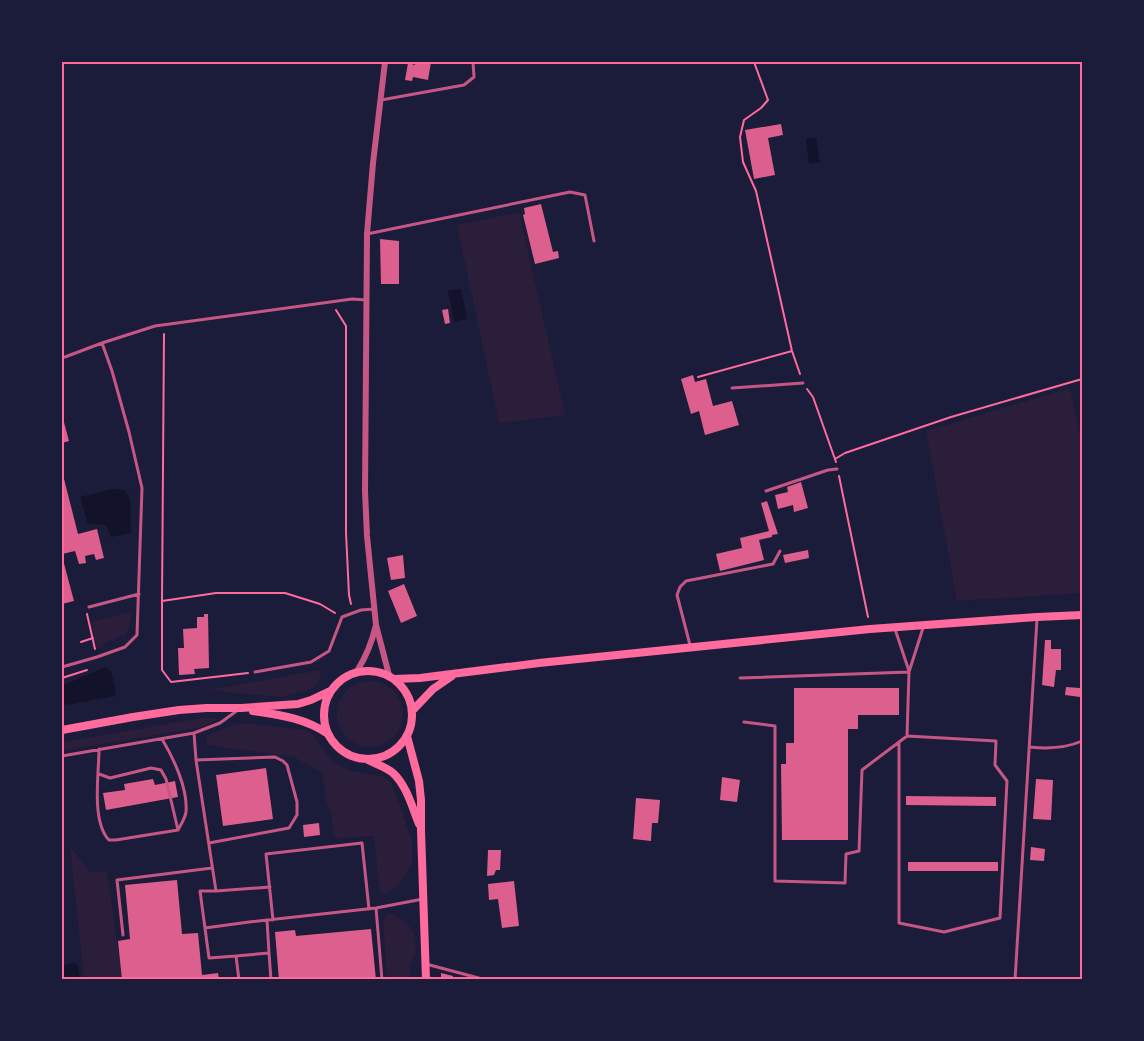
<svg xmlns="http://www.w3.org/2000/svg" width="1144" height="1041" viewBox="0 0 1144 1041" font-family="'Sofia Sans Condensed',sans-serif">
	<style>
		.green { fill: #2a1e3b }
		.water { fill: #12122b }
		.building { fill: #dd5f8e }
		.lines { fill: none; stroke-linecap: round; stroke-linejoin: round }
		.path { stroke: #ff6b9d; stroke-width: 2 }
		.service { stroke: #c65784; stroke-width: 3 }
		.minor { stroke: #c65784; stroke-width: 6 }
		.secondary { stroke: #ff6b9d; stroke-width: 8 }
		.neatline { fill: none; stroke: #ff6b9d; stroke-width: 2 }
	</style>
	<rect width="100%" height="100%" fill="#1b1b3a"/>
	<path class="green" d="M 519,212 L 565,415 L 499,423 L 457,225 Z
		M 1070,388 L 1082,445 L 1082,593 L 957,601 L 926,431 Z
		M 131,612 L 130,625 L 125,636 L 122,635 L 103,644 L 104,647 L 97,649 L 91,622 Z
		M 321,670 L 319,680 L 314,688 L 281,697 L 207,690 Z
		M337 714a33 33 0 1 1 66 0a33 33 0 1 1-66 0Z
		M 202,718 L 216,718 L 217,720 L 204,727 L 62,751 L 62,742 Z
		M 243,723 L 306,730 L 314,736 L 333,762 L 350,771 L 381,776 L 390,781 L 401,808 L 412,842 L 412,864 L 399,885 L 388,893 L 381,893 L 379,885 L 374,836 L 334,838 L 331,811 L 327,805 L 322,773 L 294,757 L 207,745 L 206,736 L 233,725 Z
		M 70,846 L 90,872 L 107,871 L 122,979 L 84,979 Z
		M 387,913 C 408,919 421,933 414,956 C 413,959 411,962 410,965 C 409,969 411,975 411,979 L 387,979 L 383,920 Z"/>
	<path class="water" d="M 816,138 L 820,162 L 809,164 L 806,139 Z
		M 461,289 L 467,319 L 454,322 L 448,291 Z
		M 113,489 L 124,490 L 129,497 L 130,503 L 131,533 L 111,537 L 106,525 L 88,524 L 80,497 Z
		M 105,667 L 111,671 L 116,692 L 115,696 L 66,705 L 63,701 L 62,686 Z
		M 76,963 L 78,965 L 80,979 L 62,979 C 61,967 62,964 76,963 Z"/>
	<path class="building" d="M 415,62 L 431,62 L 428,80 L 413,77 L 412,81 L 405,80 L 408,63 L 415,65 Z
		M 781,124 L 783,135 L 768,138 L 775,175 L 754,179 L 745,130 Z
		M 541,204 L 553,252 L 558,251 L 559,258 L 535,264 L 523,215 L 525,214 L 524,208 Z
		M 380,239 L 399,241 L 399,284 L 381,284 Z
		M 448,309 L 450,323 L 445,324 L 442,310 Z
		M 693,375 L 695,382 L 706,379 L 713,406 L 732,401 L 739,425 L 705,435 L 699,411 L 691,414 L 681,379 Z
		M 62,415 L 69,441 L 62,443 Z
		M 62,471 L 78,534 L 97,529 L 104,558 L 96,560 L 94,554 L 85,556 L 86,563 L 79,564 L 75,551 L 62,554 Z
		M 801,482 L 808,508 L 794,512 L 793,505 L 778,509 L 775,495 L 788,492 L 787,487 Z
		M 767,501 L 778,534 L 772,535 L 772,537 L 759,540 L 764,560 L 720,571 L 716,554 L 742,548 L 740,538 L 769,531 L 761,503 Z
		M 808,550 L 809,558 L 785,563 L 783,555 Z
		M 403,555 L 405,578 L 391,580 L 387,558 Z
		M 62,556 L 74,601 L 62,604 Z
		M 404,584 L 417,616 L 401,623 L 388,591 Z
		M 204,614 L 208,614 L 209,668 L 194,669 L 195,674 L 179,675 L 178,648 L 184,648 L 183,629 L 197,628 L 197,617 L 204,617 Z
		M 1045,640 L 1051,640 L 1051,649 L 1061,649 L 1061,670 L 1056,670 L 1054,687 L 1042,685 Z
		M 1066,687 L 1080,688 L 1080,697 L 1065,695 Z
		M 794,688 L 899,688 L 899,715 L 858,715 L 858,729 L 848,729 L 848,840 L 782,840 L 781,764 L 786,764 L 786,743 L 794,743 Z
		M 266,768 L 273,819 L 223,826 L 216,775 Z
		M 722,777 L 740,780 L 737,802 L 720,800 Z
		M 153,779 L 155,785 L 175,781 L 178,797 L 106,810 L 103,793 L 125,790 L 124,784 Z
		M 1036,779 L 1053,780 L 1051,820 L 1033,819 Z
		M 906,796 L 996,797 L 996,806 L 906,805 Z
		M 636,798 L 660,800 L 658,823 L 652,823 L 651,841 L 633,839 Z
		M 319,823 L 320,835 L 304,837 L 303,825 Z
		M 1031,847 L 1045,849 L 1044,861 L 1030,860 Z
		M 488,850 L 501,850 L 500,870 L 496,870 L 494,875 L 487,876 Z
		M 908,862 L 998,862 L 998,871 L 908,871 Z
		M 177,880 L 182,934 L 198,933 L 202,975 L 218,973 L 219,980 L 184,980 L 183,977 L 156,980 L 122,980 L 118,941 L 130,939 L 125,885 Z
		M 514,881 L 519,926 L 502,928 L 498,899 L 489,900 L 488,884 Z
		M 371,929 L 376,980 L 279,980 L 275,932 L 295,930 L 296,936 Z
		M 441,973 L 453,976 L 453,980 L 441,980 Z"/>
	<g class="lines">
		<path class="path" d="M 754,62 L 768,100 L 761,108 L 744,120 L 740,137 L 743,162 L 756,191 L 792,351 L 800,374
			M 336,310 L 346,326 L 346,533 L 349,595 L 351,604
			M 698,377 L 792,351
			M 807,389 L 813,397 L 836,462
			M 835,459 L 845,453 L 951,417 L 1082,379
			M 839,476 L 868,617
			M 162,601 L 164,334
			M 87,614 L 95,649
			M 81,642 L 93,638
			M 248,673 L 171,682 L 162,670 L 162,601 L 216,593 L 285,593 L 320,604 L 335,613
			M 62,678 L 87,670"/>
		<path class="service" d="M 381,100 L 464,85 L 474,77 L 473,62
			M 367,234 L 570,192 L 585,195 L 594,241
			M 102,343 L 155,326 L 352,299 L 366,300
			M 732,388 L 803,383
			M 766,491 L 828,470 L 837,469
			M 89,607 L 139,594
			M 895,629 L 909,671
			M 690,645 L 677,595 L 680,587 L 686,581 L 773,564 L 780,551
			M 62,667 L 97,657 L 125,647 L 137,635 L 142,488 L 129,432 L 112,371 L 102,343 L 65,357
			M 255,672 L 311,662 L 329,651 L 342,617 L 361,610 L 374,609
			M 740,678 L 909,672
			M 744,722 L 775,726 L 775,881 L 845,883 L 846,854 L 859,851 L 862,770 L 907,736 L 909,672 L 923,628
			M 194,733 L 196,760 L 216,891 L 200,891 L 209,958 L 236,956 L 239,980
			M 899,743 L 899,923 L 944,932 L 1000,918 L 1007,781 L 995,765 L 996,741 L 907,736
			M 1030,747 C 1048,749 1066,748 1082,741
			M 99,749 C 99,774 91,821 109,840 L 116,840 L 178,830 C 181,824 185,819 186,812 C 188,789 174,759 162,739
			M 62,756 L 194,733 L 220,723 L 238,710
			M 196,760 L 275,757 L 283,761 L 287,765 L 297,802 L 297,815 L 289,828 L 209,843
			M 99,774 L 110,778 L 151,768 L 161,770 L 166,779 L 178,830
			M 216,891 L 270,887
			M 376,908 L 382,980
			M 273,920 L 266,854 L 362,843 L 369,909
			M 205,928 L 249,922 L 376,908 L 423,899
			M 123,935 L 117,880 L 212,868
			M 269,953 L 271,980
			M 236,956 L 269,953 L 267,920
			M 426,964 L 486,980
			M 1015,980 L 1037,619"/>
		<path class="minor" d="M 385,62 L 373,163 L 367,234 L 365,491 L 367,536 L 376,625 L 389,675
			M 357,671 C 366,657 372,642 376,625"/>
		<path class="secondary" d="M324 715a44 44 0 1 1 88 0a44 44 0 1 1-88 0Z
			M 394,679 L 420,678 L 539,663 L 870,629 L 1037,617 L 1082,615
			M 253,711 C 279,715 305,718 328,734
			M 412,711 L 433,689 L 452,676
			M 62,730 L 133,717 L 179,710 L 206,708 L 241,708 L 298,704 L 311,700 L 330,691
			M 407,736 L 419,781 L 421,800 L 421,830 L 426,980
			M 368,760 C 376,764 386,767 393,773 C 407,786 412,807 419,824"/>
	</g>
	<rect width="1144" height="1041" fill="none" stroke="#1b1b3a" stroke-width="126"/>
	<rect x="63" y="63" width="1018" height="915" class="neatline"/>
</svg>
